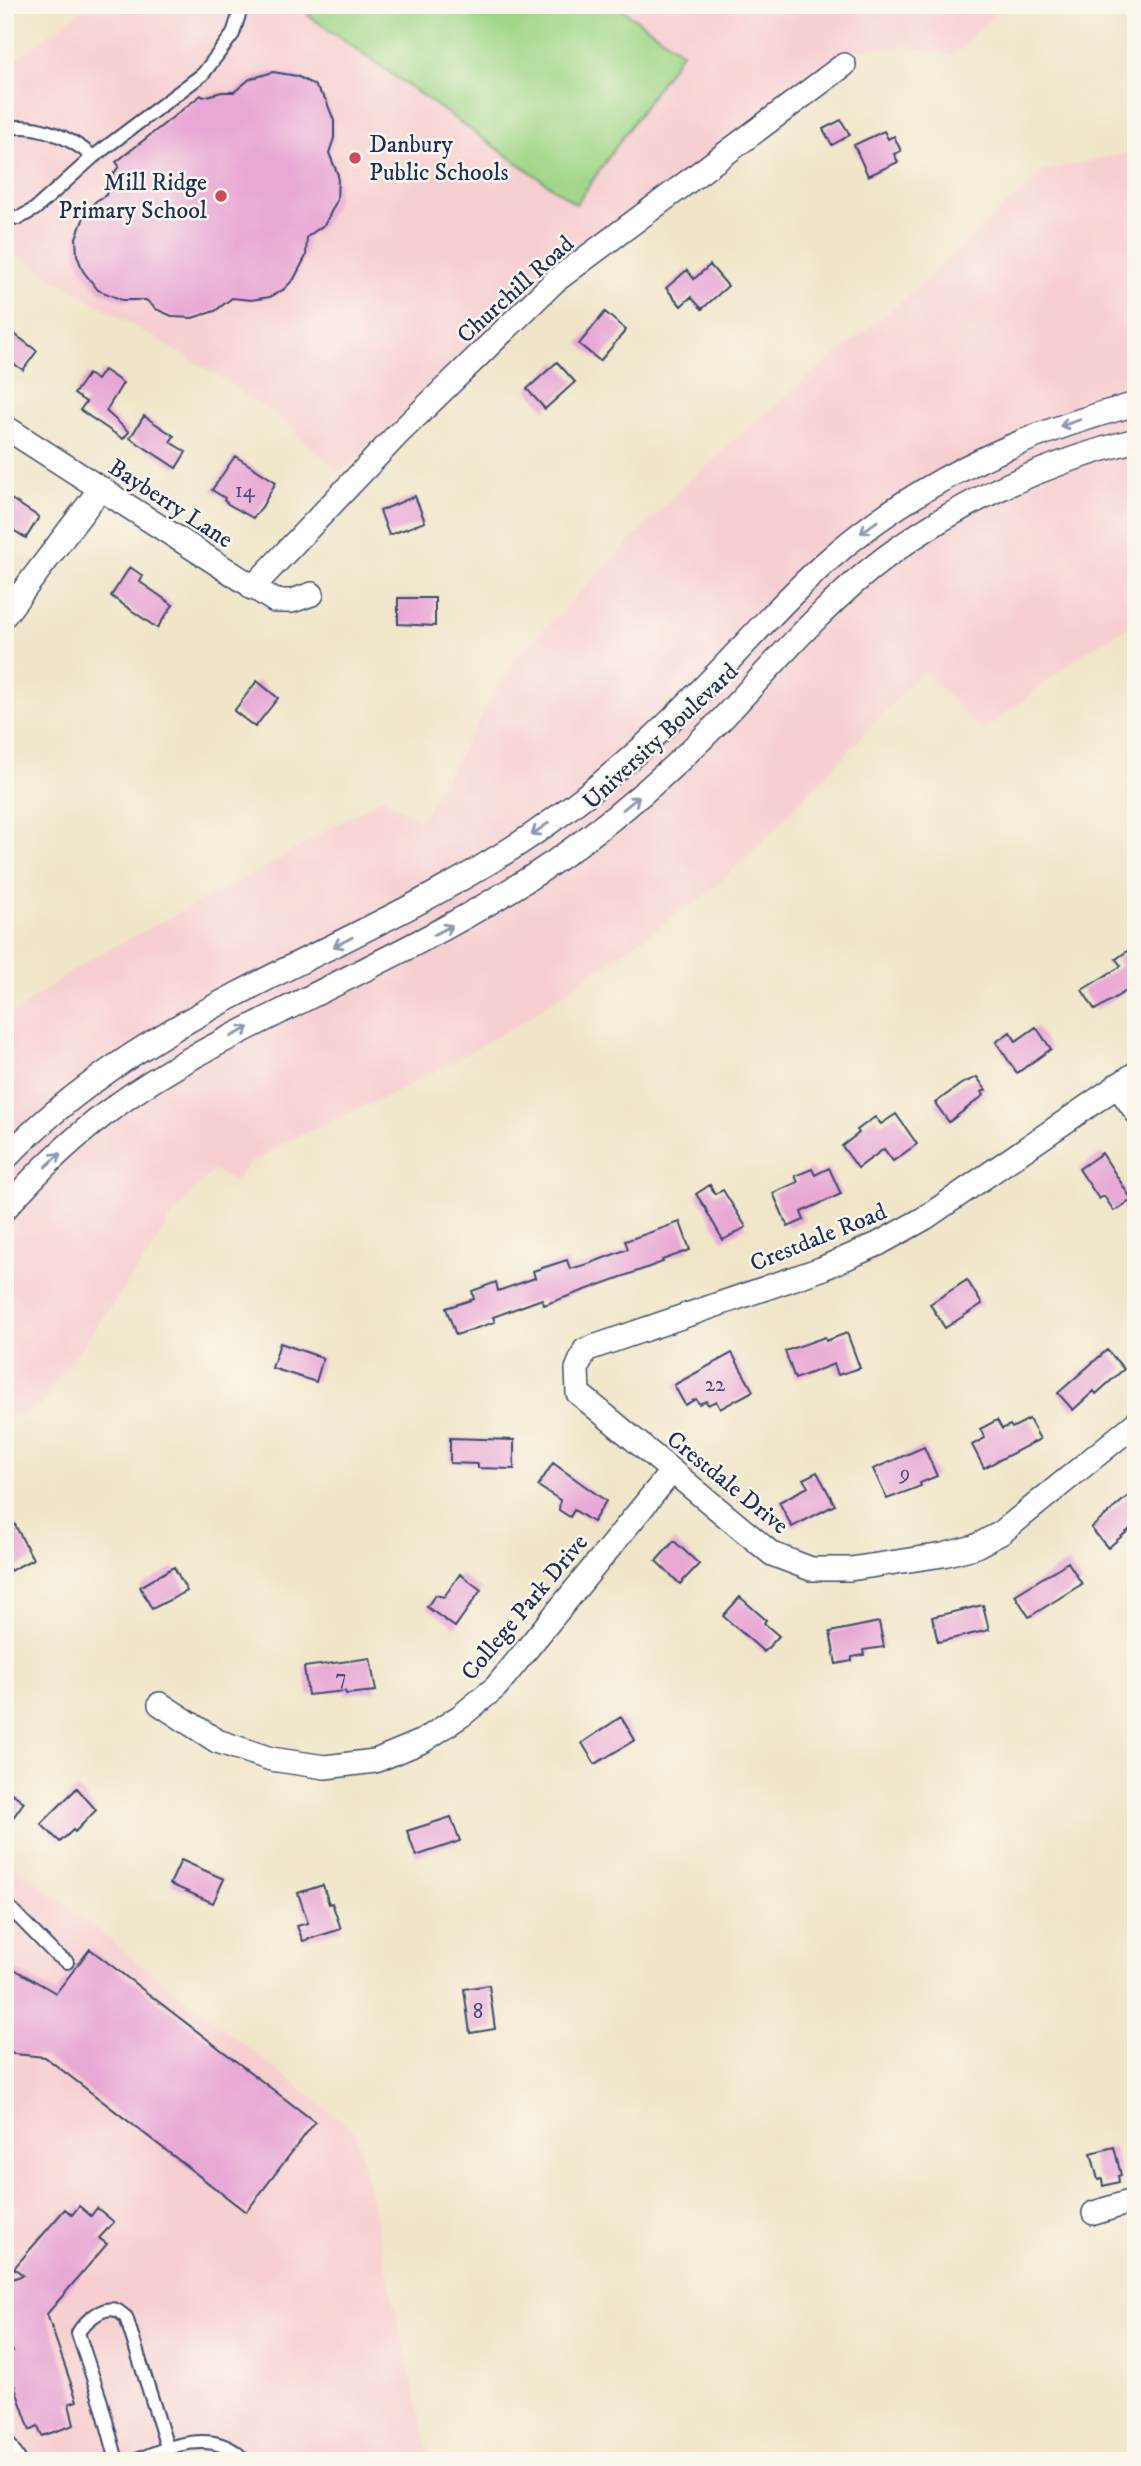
<svg xmlns="http://www.w3.org/2000/svg" width="1141" height="2466" viewBox="0 0 1141 2466" font-family="'IM FELL DW Pica',serif">
	<style>
		.built { fill: #f7cfd0 }
		.green { fill: #a1d789; stroke: #5e8374; stroke-width: 2 }
		.building { fill: #e8a7d5 }
		.lines { fill: none; stroke-linecap: round; stroke-linejoin: round }
		.lane-casing { stroke: #3b4a6e; stroke-width: 16 }
		.street-casing { stroke: #3b4a6e; stroke-width: 26 }
		.lane { stroke: #fff; stroke-width: 12 }
		.street { stroke: #fff; stroke-width: 23 }
		.oneway { stroke: #8d97ae }
		.poi-dot { fill: #d1495b; stroke: #fbf7ec; stroke-width: 2.5 }
		.labels { text-anchor: middle; stroke-width: 5; stroke-linejoin: round; paint-order: stroke }
		.number-label { font-size: 21px; fill: #4e4d7c }
		.poi-label { font-size: 24px; fill: #1b2f5e; stroke: #fbf7ec; text-anchor: start }
		.street-label { font-size: 24px; fill: #1b2f5e; stroke: #fbf7ec }
	</style>
	<rect width="100%" height="100%" fill="#fbf7ec"/>
	<filter id="ink" filterUnits="userSpaceOnUse"><feTurbulence type="fractalNoise" baseFrequency=".0143" numOctaves="2"/><feDisplacementMap in="SourceGraphic" scale="14" xChannelSelector="R" yChannelSelector="G"/><feConvolveMatrix kernelMatrix="1 2 1 2 8 2 1 2 1" color-interpolation-filters="sRGB"/></filter>
	<filter id="wash" filterUnits="userSpaceOnUse"><feTurbulence type="fractalNoise" baseFrequency=".00686" numOctaves="4" result="noise"/><feDisplacementMap in="SourceGraphic" scale="28" xChannelSelector="R" yChannelSelector="G"/><feGaussianBlur stdDeviation="1.57" result="paint"/><feColorMatrix in="noise" values="0 0 0 0 0 0 0 0 0 0 0 0 0 0 0 0 0 1.4 0 .05"/><feComposite in="paint" operator="in"/></filter>
	<g filter="url(#wash)">
		<rect width="100%" height="100%" fill="#f0e5c8"/>
		<path class="built" d="M 89,5 L 1005,5 L 952,56 L 906,46 L 851,51 L 564,260 L 341,473 L 283,421 L 216,375 L 5,249 L 5,67 Z
			M 1136,151 L 1136,623 L 1089,649 L 982,732 L 923,671 L 802,801 L 752,852 L 703,897 L 523,1021 L 457,1060 L 389,1095 L 284,1143 L 247,1166 L 235,1181 L 213,1170 L 174,1214 L 149,1254 L 54,1385 L 46,1400 L 37,1408 L 5,1419 L 5,1019 L 86,961 L 270,865 L 383,797 L 420,821 L 515,659 L 691,479 L 769,410 L 908,296 L 1044,171 Z
			M 5,1858 L 356,2132 L 430,2461 L 5,2461 Z"/>
		<path class="green" d="M 315,5 L 616,5 L 682,52 L 576,204 L 308,15 Z"/>
		<g id="blocks">
			<path class="building" d="M 273,72 L 297,76 L 314,85 L 326,100 L 334,121 L 334,138 L 329,153 L 338,175 L 337,200 L 325,224 L 307,237 L 306,256 L 294,279 L 283,290 L 270,297 L 251,300 L 232,298 L 215,311 L 192,318 L 174,317 L 156,309 L 146,300 L 122,300 L 98,290 L 83,271 L 77,255 L 76,238 L 86,212 L 96,201 L 106,195 L 110,179 L 119,166 L 116,162 L 201,95 L 203,97 L 222,92 L 234,92 L 250,79 Z
				M 841,120 L 850,135 L 832,145 L 823,129 Z
				M 884,131 L 888,139 L 894,136 L 901,151 L 894,154 L 898,162 L 868,176 L 854,145 Z
				M 710,265 L 728,286 L 702,309 L 691,297 L 681,306 L 666,288 L 687,270 L 694,279 Z
				M 605,312 L 626,330 L 600,361 L 579,344 Z
				M 5,327 L 37,351 L 23,370 L 5,358 Z
				M 557,362 L 575,382 L 545,409 L 527,389 Z
				M 104,370 L 123,383 L 106,411 L 129,432 L 123,439 L 80,410 L 86,402 L 74,394 L 88,374 L 97,380 Z
				M 144,416 L 174,436 L 170,442 L 186,452 L 176,468 L 130,438 Z
				M 235,456 L 276,482 L 262,507 L 253,518 L 228,504 L 224,500 L 225,498 L 212,490 Z
				M 5,495 L 39,517 L 26,538 L 5,525 Z
				M 415,496 L 425,522 L 389,535 L 380,511 Z
				M 130,567 L 143,576 L 140,582 L 173,605 L 157,628 L 111,596 Z
				M 398,598 L 435,598 L 435,626 L 398,624 Z
				M 257,681 L 278,698 L 255,727 L 234,711 Z
				M 1129,950 L 1134,958 L 1136,956 L 1136,985 L 1095,1010 L 1082,990 L 1121,966 L 1116,959 Z
				M 1036,1027 L 1051,1049 L 1017,1073 L 996,1042 L 1010,1032 L 1016,1041 Z
				M 977,1077 L 986,1090 L 982,1092 L 984,1095 L 949,1122 L 935,1103 L 961,1084 Z
				M 896,1114 L 917,1144 L 893,1161 L 884,1149 L 858,1168 L 842,1146 L 859,1133 L 857,1130 L 875,1117 L 881,1124 Z
				M 1102,1153 L 1132,1200 L 1114,1211 L 1104,1196 L 1099,1199 L 1079,1169 Z
				M 829,1168 L 841,1194 L 801,1212 L 804,1220 L 788,1227 L 773,1193 L 798,1182 L 795,1176 L 812,1169 L 815,1175 Z
				M 710,1185 L 715,1194 L 723,1190 L 746,1227 L 723,1240 L 707,1212 L 708,1212 L 696,1194 Z
				M 680,1222 L 690,1250 L 662,1260 L 663,1262 L 544,1305 L 542,1299 L 493,1317 L 495,1322 L 456,1335 L 446,1308 L 474,1299 L 472,1291 L 496,1282 L 498,1291 L 535,1278 L 533,1271 L 567,1260 L 570,1269 L 588,1264 L 628,1249 L 625,1241 Z
				M 967,1280 L 982,1304 L 945,1328 L 930,1304 Z
				M 847,1333 L 860,1368 L 838,1375 L 834,1364 L 795,1379 L 785,1351 L 825,1337 L 826,1341 Z
				M 280,1343 L 323,1358 L 316,1382 L 272,1368 Z
				M 1107,1350 L 1124,1369 L 1096,1394 L 1094,1391 L 1073,1410 L 1058,1393 Z
				M 732,1353 L 753,1391 L 720,1409 L 716,1401 L 708,1405 L 706,1401 L 699,1404 L 696,1399 L 685,1405 L 674,1385 Z
				M 1029,1419 L 1040,1439 L 984,1468 L 972,1445 L 985,1438 L 980,1429 L 997,1420 L 1002,1429 L 1010,1425 L 1012,1428 Z
				M 450,1438 L 514,1440 L 514,1469 L 478,1468 L 478,1464 L 450,1463 Z
				M 924,1447 L 937,1476 L 920,1483 L 921,1486 L 887,1499 L 873,1469 Z
				M 553,1463 L 606,1501 L 593,1522 L 574,1510 L 570,1517 L 559,1510 L 560,1500 L 538,1486 Z
				M 817,1472 L 835,1505 L 792,1527 L 779,1502 L 808,1487 L 803,1479 Z
				M 1136,1489 L 1136,1524 L 1108,1548 L 1091,1528 Z
				M 5,1506 L 33,1559 L 10,1571 L 5,1562 Z
				M 674,1541 L 699,1564 L 680,1584 L 656,1561 Z
				M 1068,1562 L 1082,1584 L 1029,1617 L 1015,1595 Z
				M 174,1567 L 187,1591 L 152,1609 L 140,1587 Z
				M 460,1574 L 481,1590 L 455,1627 L 427,1607 L 435,1595 L 444,1597 Z
				M 740,1597 L 766,1620 L 764,1623 L 779,1636 L 764,1652 L 723,1616 Z
				M 983,1605 L 989,1630 L 938,1642 L 932,1617 Z
				M 879,1622 L 884,1647 L 863,1650 L 864,1655 L 852,1657 L 852,1661 L 836,1664 L 830,1632 Z
				M 370,1658 L 376,1691 L 346,1694 L 345,1691 L 308,1695 L 304,1667 Z
				M 621,1717 L 635,1740 L 595,1764 L 582,1743 Z
				M 5,1788 L 24,1802 L 5,1829 Z
				M 77,1788 L 96,1810 L 75,1832 L 73,1830 L 60,1842 L 41,1824 Z
				M 451,1817 L 460,1841 L 416,1856 L 407,1831 Z
				M 181,1860 L 224,1879 L 213,1903 L 170,1884 Z
				M 323,1885 L 329,1904 L 332,1903 L 341,1929 L 303,1941 L 297,1926 L 308,1923 L 298,1893 Z
				M 90,1949 L 315,2122 L 246,2212 L 45,2057 L 5,2053 L 8,2015 L 5,2013 L 5,1964 L 56,1993 Z
				M 489,1985 L 495,2029 L 470,2033 L 464,1989 Z
				M 1114,2147 L 1121,2175 L 1118,2176 L 1119,2182 L 1103,2186 L 1102,2179 L 1098,2180 L 1091,2153 Z
				M 79,2206 L 91,2216 L 97,2208 L 114,2222 L 99,2238 L 107,2244 L 47,2314 L 77,2401 L 69,2404 L 74,2425 L 42,2436 L 38,2426 L 30,2430 L 5,2359 L 5,2355 L 13,2352 L 5,2335 L 5,2282 L 23,2275 L 14,2268 L 65,2209 L 72,2215 Z"/>
		</g>
	</g>
	<g filter="url(#ink)">
		<use href="#blocks" fill-opacity="0" stroke="#3b4a6e" stroke-width="2"/>
		<g class="lines">
			<defs>
				<path id="lane" d="M 5,129 C 34,121 72,138 93,157
					M 5,216 L 19,218 L 35,209 L 93,157 L 203,74 L 233,34 L 242,5
					M 5,1903 L 54,1953 L 67,1962
					M 5,2437 L 20,2461
					M 117,2461 L 101,2402 L 78,2333 C 84,2322 102,2306 116,2310 C 120,2311 122,2315 126,2317 L 167,2447
					M 135,2461 C 168,2446 216,2427 245,2461"/>
				<path id="street" d="M 5,427 L 275,601 L 292,601 L 312,594
					M 252,588 L 397,435 L 555,281 L 844,65
					M 5,615 L 101,488
					M 1136,1073 L 925,1218 L 878,1244 L 821,1269 L 585,1350 L 577,1369 L 578,1393 L 772,1554 L 811,1569 L 850,1569 L 943,1555 L 974,1547 L 1001,1533 L 1136,1423
					M 1117,1085 L 1136,1112
					M 5,1159 C 150,1005 362,951 532,835 C 592,794 645,748 695,696 C 739,652 779,604 825,563 C 914,483 1021,434 1136,404
					M 5,1209 C 38,1171 76,1135 117,1105 C 169,1067 228,1038 286,1009 C 377,963 469,920 554,862 C 615,820 671,771 723,718 C 775,663 825,603 886,557 C 961,501 1045,463 1136,440
					M 160,1704 L 217,1741 L 271,1759 L 325,1767 L 375,1761 L 423,1741 L 462,1715 L 496,1687 L 672,1471
					M 1094,2213 L 1136,2200"/>
			</defs>
			<use href="#lane" class="lane-casing"/>
			<use href="#street" class="street-casing"/>
			<use href="#lane" class="lane"/>
			<use href="#street" class="street"/>
		</g>
		<defs><path id="oneway-shaft" d="M-6 0H5M1.5-3L5.5 0L1.5 3" fill="none" stroke-width="1.6" stroke-linecap="round" stroke-linejoin="round" transform="scale(1.75)"/></defs>
		<g class="oneway">
			<use href="#oneway-shaft" transform="translate(1070 423) rotate(161)"/>
			<use href="#oneway-shaft" transform="translate(869 527) rotate(144)"/>
			<use href="#oneway-shaft" transform="translate(631 803) rotate(-39)"/>
			<use href="#oneway-shaft" transform="translate(540 829) rotate(145)"/>
			<use href="#oneway-shaft" transform="translate(443 930) rotate(-28)"/>
			<use href="#oneway-shaft" transform="translate(343 942) rotate(153)"/>
			<use href="#oneway-shaft" transform="translate(240 1032) rotate(-27)"/>
			<use href="#oneway-shaft" transform="translate(53 1160) rotate(-43)"/>
		</g>
	</g>
	<g class="poi-dot">
		<circle cx="355" cy="158" r="7"/>
		<circle cx="221" cy="196" r="7"/>
	</g>
	<g class="labels">
		<g class="number-label">
			<text x="245" y="497">14</text>
			<text x="715" y="1391">22</text>
			<text x="905" y="1480">9</text>
			<text x="341" y="1684">7</text>
			<text x="478" y="2018">8</text>
		</g>
		<g class="poi-label">
			<text x="369" y="152">Danbury<tspan x="369" dy="28">Public Schools</tspan></text>
			<text x="207" y="190" text-anchor="end">Mill Ridge<tspan x="207" dy="28">Primary School</tspan></text>
		</g>
		<g class="street-label">
			<text transform="translate(515 289) rotate(-42)" y="8">Churchill Road</text>
			<text transform="translate(171 503) rotate(33)" y="8">Bayberry Lane</text>
			<text transform="translate(660 736) rotate(-43)" y="8">University Boulevard</text>
			<text transform="translate(818 1237) rotate(-22)" y="8">Crestdale Road</text>
			<text transform="translate(728 1482) rotate(39)" y="8">Crestdale Drive</text>
			<text transform="translate(524 1607) rotate(-50)" y="8">College Park Drive</text>
		</g>
	</g>
	<rect width="1141" height="2466" fill="none" stroke="#fbf7ec" stroke-width="28"/>
</svg>
